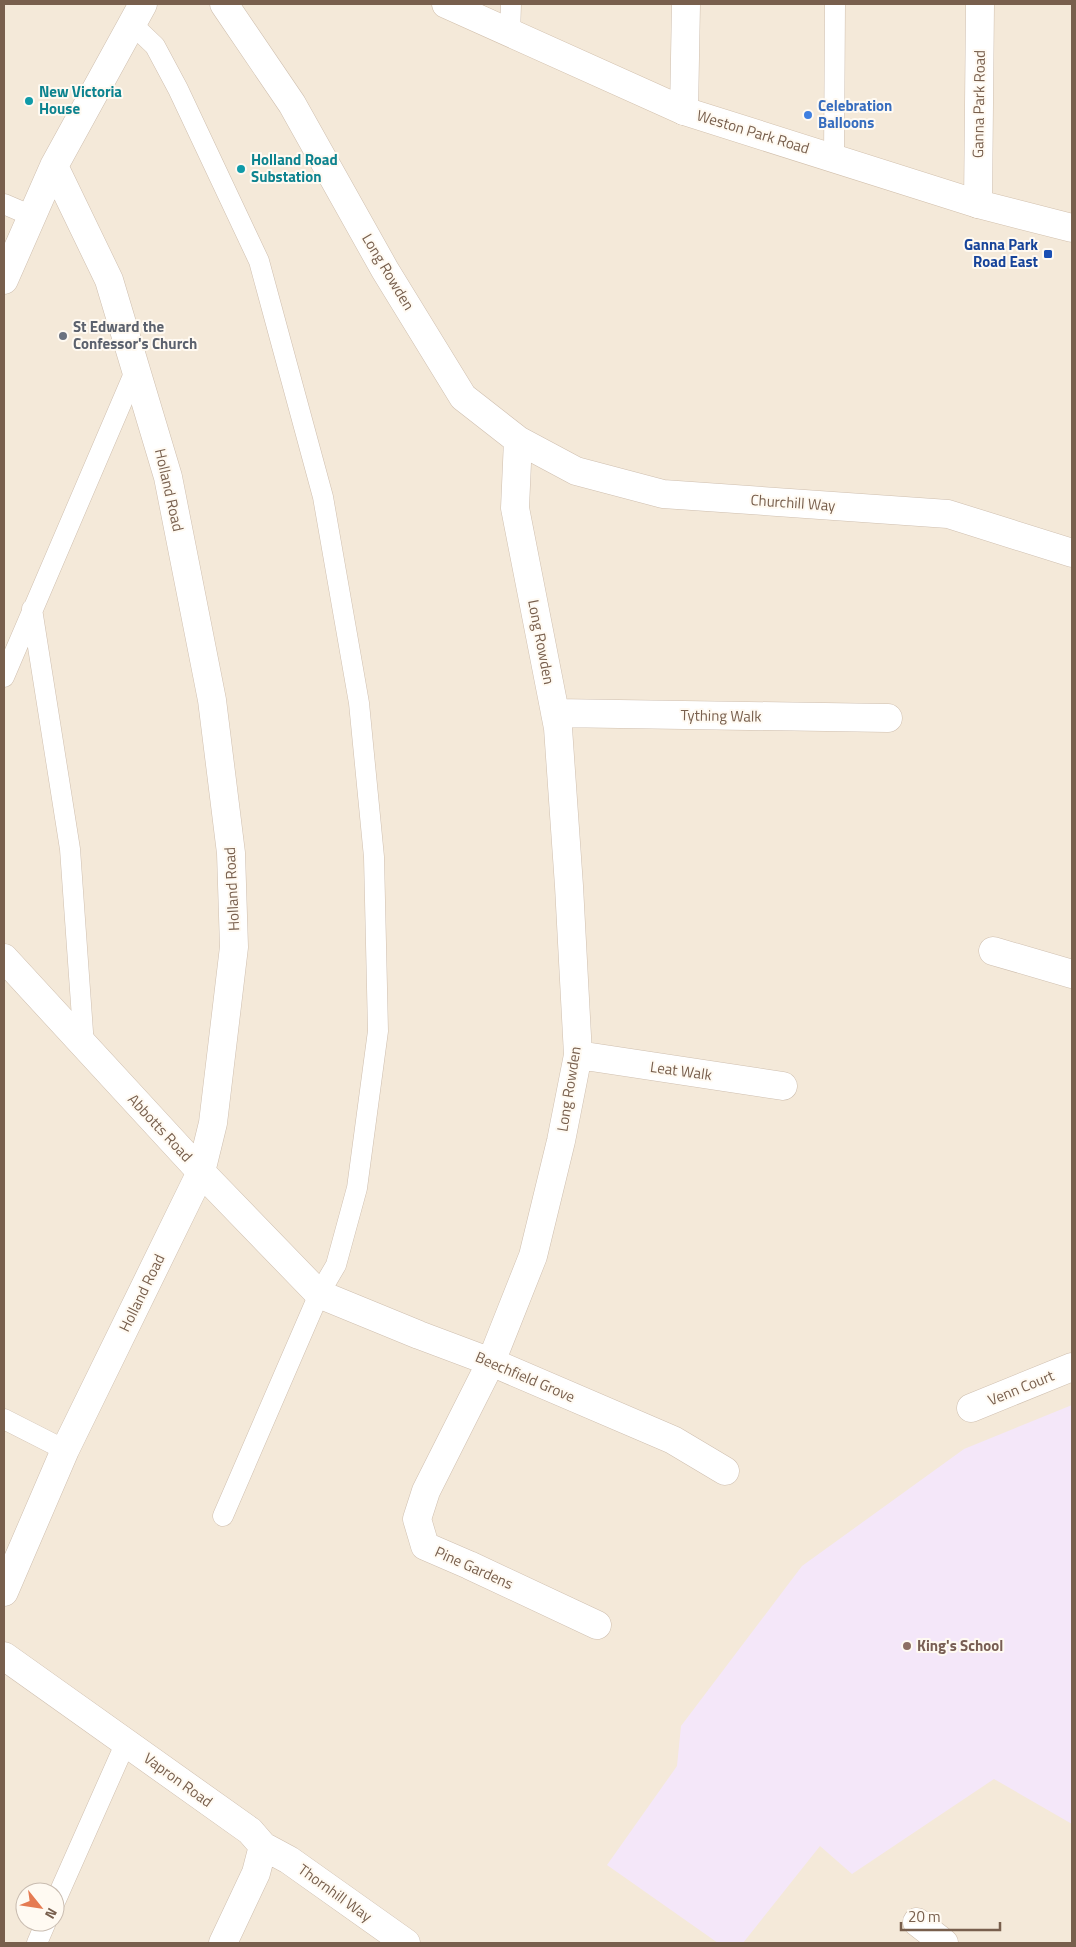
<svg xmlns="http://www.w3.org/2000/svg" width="1076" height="1947" viewBox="0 0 1076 1947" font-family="'Titillium Web',sans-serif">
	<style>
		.residential { fill: #f4e9d9; fill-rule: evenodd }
		.education { fill: #f4e7f9 }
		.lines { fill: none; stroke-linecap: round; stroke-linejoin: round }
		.lane-casing { stroke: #cfbfaf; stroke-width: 21 }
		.street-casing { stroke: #cfbfaf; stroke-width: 29 }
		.secondary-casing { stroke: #d2c0ad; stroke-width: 29 }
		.lane { stroke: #fff; stroke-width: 20 }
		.street { stroke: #fff; stroke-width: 28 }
		.secondary { stroke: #fff; stroke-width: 28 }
		.culture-dot { fill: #0f9aa8; stroke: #fffaf2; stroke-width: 2 }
		.shop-dot { fill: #3f7fe0; stroke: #fffaf2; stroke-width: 2 }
		.transit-dot { fill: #1a4fb4; stroke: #fffaf2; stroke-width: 2 }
		.worship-dot { fill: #6b7280; stroke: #fffaf2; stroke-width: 2 }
		.education-dot { fill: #8d6e63; stroke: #fffaf2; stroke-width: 2 }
		.labels { text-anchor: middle; stroke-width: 4; stroke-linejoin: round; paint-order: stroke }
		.culture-label { font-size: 15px; font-weight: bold; fill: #0d838f; stroke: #fffaf2; text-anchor: start }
		.street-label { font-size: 15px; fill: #785f4d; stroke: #fffaf2 }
		.shop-label { font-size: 15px; font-weight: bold; fill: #366cbe; stroke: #fffaf2; text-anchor: start }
		.transit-label { font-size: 15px; font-weight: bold; fill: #164399; stroke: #fffaf2; text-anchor: end }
		.worship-label { font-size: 15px; font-weight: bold; fill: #5b616d; stroke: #fffaf2; text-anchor: start }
		.education-label { font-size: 15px; font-weight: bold; fill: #785e54; stroke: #fffaf2; text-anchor: start }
	</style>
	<rect width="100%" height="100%" fill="#fdf7eb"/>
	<path class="residential" d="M 4,4 L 1072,4 L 1072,1943 L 4,1943 ZM 25,1892 L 55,1892 L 55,1922 L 25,1922 Z"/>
	<path class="education" d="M 1072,1405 L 1072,1824 L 994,1779 L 852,1874 L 820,1846 L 743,1943 L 718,1943 L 607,1865 L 677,1766 L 681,1726 L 802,1566 L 964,1449 Z"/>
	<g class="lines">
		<defs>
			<path id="lane" d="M 133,25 L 155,46 L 178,89 L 259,261 L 323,497 L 359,703 L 374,857 L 378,1031 L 357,1188 L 336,1265 L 319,1294 L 223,1516
				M 510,34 L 511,4
				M 834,157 L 835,4
				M 4,204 L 32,216
				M 32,609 L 70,849 L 84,1046
				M 4,677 L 136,369
				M 4,1419 L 65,1450
				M 55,1902 L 126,1742
				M 37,1943 L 46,1922"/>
			<path id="street" d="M 224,4 L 292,104 L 385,270 L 463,397 L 518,440 L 515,508 L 558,728 L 569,886 L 578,1055 L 561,1141 L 533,1256 L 491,1362 L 426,1491 L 417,1519 L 425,1546 L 469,1565 L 597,1625
				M 684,111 L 686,4
				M 978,204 L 980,4
				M 4,280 L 54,166 L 143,4
				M 518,440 L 576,471 L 663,494 L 948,514 L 1072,553
				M 555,713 L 888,718
				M 993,951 L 1072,974
				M 4,958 L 201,1172 L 319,1294 L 419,1335 L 491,1362 L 673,1440 L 725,1471
				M 578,1055 L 783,1086
				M 971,1408 L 1072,1367
				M 4,1592 L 65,1450 L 201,1172 L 213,1123 L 234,947 L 231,853 L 212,700 L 168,477 L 109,280 L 54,166
				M 4,1656 L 250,1831 L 263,1846 L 289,1860 L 406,1943
				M 917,1922 L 944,1943
				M 223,1943 L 256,1873 L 263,1846"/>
			<path id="secondary" d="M 446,4 L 684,111 L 978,204 L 1072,228"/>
		</defs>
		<use href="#lane" class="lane-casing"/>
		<use href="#street" class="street-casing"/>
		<use href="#secondary" class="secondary-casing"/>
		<use href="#lane" class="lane"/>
		<use href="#street" class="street"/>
		<use href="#secondary" class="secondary"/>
	</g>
	<g class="culture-dot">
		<circle cx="29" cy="101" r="5"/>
		<circle cx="241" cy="169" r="5"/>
	</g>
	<circle class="shop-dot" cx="808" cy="115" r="5"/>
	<rect class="transit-dot" x="1043" y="249" width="10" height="10" rx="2.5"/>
	<circle class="worship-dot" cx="63" cy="336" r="5"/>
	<circle class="education-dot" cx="907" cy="1646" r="5"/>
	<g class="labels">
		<g class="culture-label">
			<text x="39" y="97">New Victoria<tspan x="39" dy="17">House</tspan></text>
			<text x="251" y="165">Holland Road<tspan x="251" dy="17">Substation</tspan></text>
		</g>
		<g class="street-label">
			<text transform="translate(979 104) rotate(-89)" y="5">Ganna Park Road</text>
			<text transform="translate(753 132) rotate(17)" y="5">Weston Park Road</text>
			<text transform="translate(388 272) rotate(59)" y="5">Long Rowden</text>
			<text transform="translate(169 490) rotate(77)" y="5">Holland Road</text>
			<text transform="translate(793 503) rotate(4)" y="5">Churchill Way</text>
			<text transform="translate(541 642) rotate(79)" y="5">Long Rowden</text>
			<text transform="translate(721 716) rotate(1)" y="5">Tything Walk</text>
			<text transform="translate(232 889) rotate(-93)" y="5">Holland Road</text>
			<text transform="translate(681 1071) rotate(8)" y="5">Leat Walk</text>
			<text transform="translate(569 1089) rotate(-81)" y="5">Long Rowden</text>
			<text transform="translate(160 1128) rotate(47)" y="5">Abbotts Road</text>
			<text transform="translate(142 1293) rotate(-64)" y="5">Holland Road</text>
			<text transform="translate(525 1377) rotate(23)" y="5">Beechfield Grove</text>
			<text transform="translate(1021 1388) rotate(-22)" y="5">Venn Court</text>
			<text transform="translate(474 1568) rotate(24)" y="5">Pine Gardens</text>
			<text transform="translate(178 1780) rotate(36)" y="5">Vapron Road</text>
			<text transform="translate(335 1893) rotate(36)" y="5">Thornhill Way</text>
		</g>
		<g class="shop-label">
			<text x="818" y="111">Celebration<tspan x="818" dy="17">Balloons</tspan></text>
		</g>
		<g class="transit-label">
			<text x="1038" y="250">Ganna Park<tspan x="1038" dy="17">Road East</tspan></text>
		</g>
		<g class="worship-label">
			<text x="73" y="332">St Edward the<tspan x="73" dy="17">Confessor's Church</tspan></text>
		</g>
		<g class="education-label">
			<text x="917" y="1651">King's School</text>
		</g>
	</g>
	<rect width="1076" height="1947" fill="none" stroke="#785f4d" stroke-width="10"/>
	<g transform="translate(40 1907) rotate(120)"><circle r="24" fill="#fffaf2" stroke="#c9bcb0"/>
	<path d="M0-4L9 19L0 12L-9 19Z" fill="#e57b52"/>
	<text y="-8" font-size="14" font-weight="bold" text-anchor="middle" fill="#785f4d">N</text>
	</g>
	<path d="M901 1922v8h99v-8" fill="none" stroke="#785f4d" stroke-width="2.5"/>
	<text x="908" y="1922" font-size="15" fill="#785f4d" stroke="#fffaf2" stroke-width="4" paint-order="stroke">20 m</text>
</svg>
